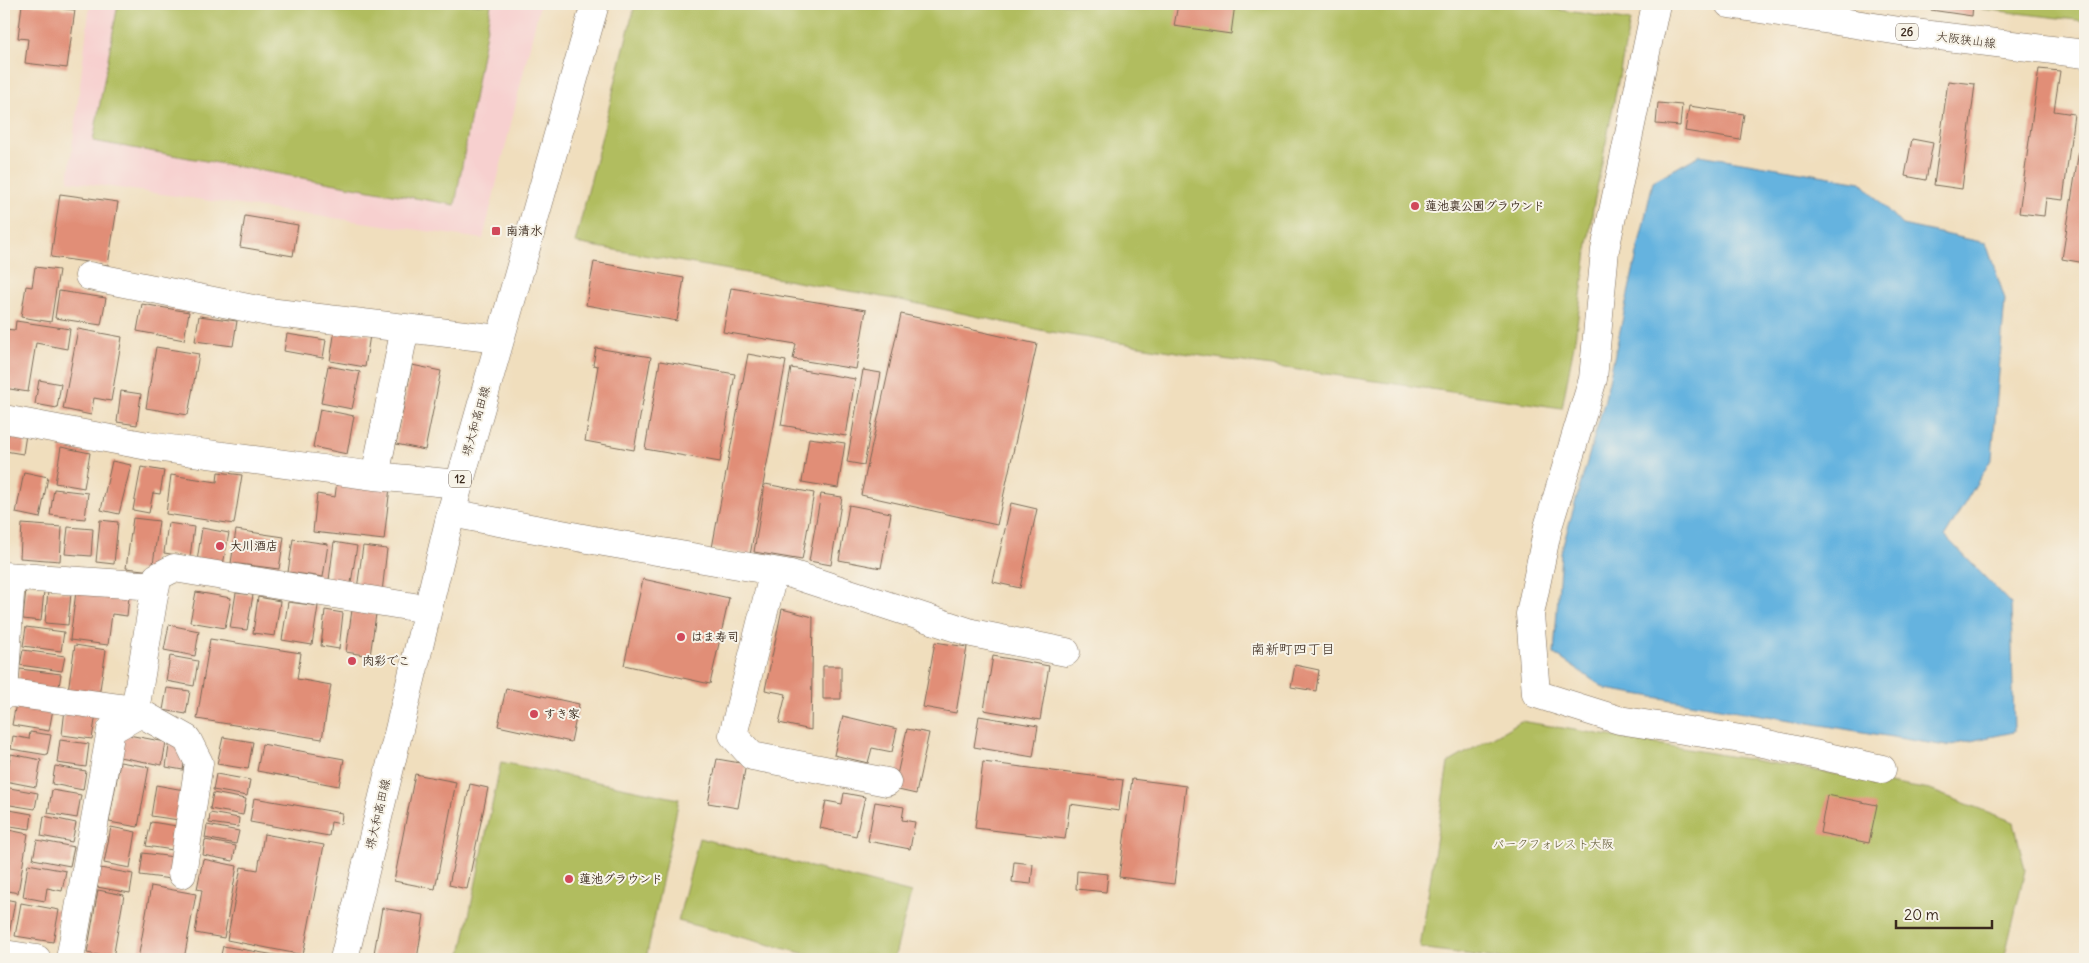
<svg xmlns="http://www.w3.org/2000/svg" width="2089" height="963" viewBox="0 0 2089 963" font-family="Delius,'Klee One',sans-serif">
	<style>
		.built { fill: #f7d0cf }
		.green { fill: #b1bd5e; stroke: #76743e }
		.water { fill: #65b3df; stroke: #506e7e }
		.building { fill: #e18e77 }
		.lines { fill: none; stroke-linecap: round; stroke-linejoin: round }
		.minor-casing { stroke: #7a6956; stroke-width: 29 }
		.major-casing { stroke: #7a6956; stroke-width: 29 }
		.minor { stroke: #fff; stroke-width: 28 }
		.major { stroke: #fff; stroke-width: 28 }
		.poi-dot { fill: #d1495b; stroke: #f7f3e8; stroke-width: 2 }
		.labels { text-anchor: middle; stroke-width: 4; stroke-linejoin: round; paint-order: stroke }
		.shield { fill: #f7f3e8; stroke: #73665b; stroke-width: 1 }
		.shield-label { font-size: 11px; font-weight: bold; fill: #3b2a1e }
		.street-label { font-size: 12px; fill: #3b2a1e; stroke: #f7f3e8 }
		.poi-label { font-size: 12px; font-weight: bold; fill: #3b2a1e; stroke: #f7f3e8; text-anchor: start }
		.park-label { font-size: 12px; fill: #5e5631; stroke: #f7f3e8 }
		.neighbourhood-label { font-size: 14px; fill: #3b2a1e; stroke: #f7f3e8 }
	</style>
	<rect width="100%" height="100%" fill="#f7f3e8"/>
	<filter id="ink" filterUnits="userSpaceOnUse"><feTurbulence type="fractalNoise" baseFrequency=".02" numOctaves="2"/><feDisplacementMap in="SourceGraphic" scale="10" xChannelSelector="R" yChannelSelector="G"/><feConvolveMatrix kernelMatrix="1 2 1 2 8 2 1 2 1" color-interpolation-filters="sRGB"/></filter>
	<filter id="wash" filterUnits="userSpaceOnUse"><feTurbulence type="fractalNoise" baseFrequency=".0096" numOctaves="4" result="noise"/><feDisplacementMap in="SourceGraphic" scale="20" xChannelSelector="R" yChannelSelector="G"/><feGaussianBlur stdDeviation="1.12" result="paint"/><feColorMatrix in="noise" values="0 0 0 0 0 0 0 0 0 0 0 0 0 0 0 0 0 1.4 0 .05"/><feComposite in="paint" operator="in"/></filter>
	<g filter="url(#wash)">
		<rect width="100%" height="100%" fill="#f0debd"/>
		<path class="built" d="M 90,4 L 540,4 L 483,239 L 68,181 Z"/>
		<path class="green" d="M 118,4 L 491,4 L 455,205 L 93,141 Z
			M 635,4 L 1524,4 L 1630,21 L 1593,208 L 1575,339 L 1562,408 L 1202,356 L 1045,331 L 900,300 L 575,243 Z
			M 1983,4 L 2085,4 L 2085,21 L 1982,9 Z
			M 1521,721 L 1930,790 L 2014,822 L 2025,870 L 2004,959 L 1502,959 L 1420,948 L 1448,763 Z
			M 501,762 L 679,799 L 646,959 L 460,959 Z
			M 699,838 L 911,893 L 894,959 L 825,959 L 678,921 Z"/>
		<path class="water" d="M 1700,155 L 1861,182 L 1902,225 L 1986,243 L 2005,299 L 1992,458 L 1945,536 L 2011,604 L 2014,732 L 1946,746 L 1606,689 L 1554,654 L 1561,552 L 1604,403 L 1653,181 Z"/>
		<g id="blocks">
			<path class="building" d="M 22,4 L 75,10 L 67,68 L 25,63 L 28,39 L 18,38 Z
				M 1178,4 L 1235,4 L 1231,34 L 1174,26 Z
				M 1931,4 L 1973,4 L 1972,16 L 1931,10 Z
				M 2039,69 L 2060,71 L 2054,111 L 2074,114 L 2063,200 L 2046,198 L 2044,216 L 2019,213 Z
				M 1948,81 L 1975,84 L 1962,189 L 1934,185 Z
				M 1658,103 L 1682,105 L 1680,126 L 1656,124 Z
				M 1689,106 L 1744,114 L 1740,140 L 1685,131 Z
				M 2084,118 L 2085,118 L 2085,263 L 2062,259 Z
				M 1912,139 L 1933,143 L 1926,180 L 1905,176 Z
				M 60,194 L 118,202 L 108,265 L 51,257 Z
				M 245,216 L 298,225 L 293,256 L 240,247 Z
				M 594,262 L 684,278 L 677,321 L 586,305 Z
				M 35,267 L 59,270 L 51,322 L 21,317 L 26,286 L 32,287 Z
				M 731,288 L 866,310 L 856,369 L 793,359 L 796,344 L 723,332 Z
				M 59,291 L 106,298 L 101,325 L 55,318 Z
				M 142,304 L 189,312 L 184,340 L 137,331 Z
				M 901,314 L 1037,344 L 997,525 L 861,495 Z
				M 199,316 L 237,321 L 233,346 L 195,341 Z
				M 16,321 L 70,329 L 67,349 L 36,343 L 28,392 L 4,388 L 4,329 L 15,330 Z
				M 78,329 L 122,337 L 111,401 L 94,398 L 91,415 L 63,409 Z
				M 335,329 L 370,335 L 365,367 L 330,361 Z
				M 287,334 L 326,340 L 323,358 L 284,351 Z
				M 156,347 L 199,354 L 188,415 L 146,408 Z
				M 596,348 L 651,357 L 634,450 L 585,441 L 598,366 L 593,365 Z
				M 748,354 L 786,361 L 750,555 L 712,548 Z
				M 660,361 L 735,374 L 720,462 L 645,449 Z
				M 412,365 L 441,371 L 425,450 L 396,444 Z
				M 328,366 L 360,372 L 352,409 L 321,403 Z
				M 791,368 L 855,379 L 846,436 L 781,425 Z
				M 863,370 L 881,373 L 864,465 L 847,462 Z
				M 39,380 L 61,384 L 57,408 L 35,404 Z
				M 121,391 L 141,394 L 137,425 L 117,422 Z
				M 320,409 L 354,416 L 347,454 L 313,447 Z
				M 10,425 L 27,428 L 23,454 L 5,451 Z
				M 809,438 L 845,443 L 838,488 L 802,482 Z
				M 61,447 L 90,453 L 84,488 L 55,483 Z
				M 112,461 L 131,465 L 119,514 L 101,510 Z
				M 141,467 L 164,471 L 160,494 L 153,493 L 149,513 L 133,510 Z
				M 24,472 L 48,477 L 40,518 L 16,513 Z
				M 218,472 L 242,475 L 234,524 L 166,514 L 171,475 L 217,482 Z
				M 337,481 L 390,487 L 384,540 L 313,532 L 317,494 L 335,497 Z
				M 765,484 L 814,493 L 802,560 L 754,552 Z
				M 54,489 L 88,493 L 85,519 L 50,515 Z
				M 821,494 L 842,497 L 831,565 L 809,561 Z
				M 1011,503 L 1037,509 L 1020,588 L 993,582 Z
				M 849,505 L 891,513 L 881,568 L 839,560 Z
				M 133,518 L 159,521 L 152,571 L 126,568 Z
				M 100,520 L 118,522 L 114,564 L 96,562 Z
				M 168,523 L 194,527 L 190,557 L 164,553 Z
				M 22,524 L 62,527 L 60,561 L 20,558 Z
				M 68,527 L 93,529 L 91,556 L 65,554 Z
				M 202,528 L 229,533 L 223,565 L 197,561 Z
				M 236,530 L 284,537 L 279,569 L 231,563 Z
				M 293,539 L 328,544 L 323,577 L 288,572 Z
				M 334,542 L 357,546 L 351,583 L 329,580 Z
				M 363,546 L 387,549 L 382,592 L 357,589 Z
				M 643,579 L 729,598 L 710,684 L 624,665 Z
				M 26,589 L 44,591 L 41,621 L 23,619 Z
				M 48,591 L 71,593 L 68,625 L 45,623 Z
				M 76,591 L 129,597 L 127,616 L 112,614 L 108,645 L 70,640 Z
				M 196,592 L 231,598 L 225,628 L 190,622 Z
				M 236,593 L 253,595 L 247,630 L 230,628 Z
				M 258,597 L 280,601 L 275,636 L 253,633 Z
				M 288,602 L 318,606 L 312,645 L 282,640 Z
				M 782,609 L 813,617 L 811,730 L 779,723 L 786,694 L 765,690 Z
				M 325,610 L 343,613 L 339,649 L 321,646 Z
				M 352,610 L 376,614 L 370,656 L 346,652 Z
				M 169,625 L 199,631 L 195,656 L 164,650 Z
				M 26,627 L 64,632 L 61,651 L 23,646 Z
				M 210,639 L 301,653 L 297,679 L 331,685 L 322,739 L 197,719 Z
				M 935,642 L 967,647 L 956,713 L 923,707 Z
				M 75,645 L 106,650 L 99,696 L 67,697 Z
				M 23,650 L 65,656 L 62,671 L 20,665 Z
				M 170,656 L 198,661 L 194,686 L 166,681 Z
				M 993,656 L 1049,666 L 1040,720 L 984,710 Z
				M 1295,665 L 1319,670 L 1316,691 L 1291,687 Z
				M 823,666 L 841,666 L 841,699 L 823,699 Z
				M 20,669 L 61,674 L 58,693 L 18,687 Z
				M 167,688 L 190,691 L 186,714 L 163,710 Z
				M 506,688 L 579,704 L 571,742 L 498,726 Z
				M 16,703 L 53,709 L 49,731 L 12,725 Z
				M 65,709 L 96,714 L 92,739 L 62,735 Z
				M 843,716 L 897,729 L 892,752 L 872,748 L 868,763 L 834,755 Z
				M 979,716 L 1038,726 L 1033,757 L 974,747 Z
				M 907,729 L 929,733 L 916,794 L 894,789 Z
				M 30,732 L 51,735 L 47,755 L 11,749 L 13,736 L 29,739 Z
				M 123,734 L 166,742 L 162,765 L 119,757 Z
				M 223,737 L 253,742 L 248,769 L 217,764 Z
				M 170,739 L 186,750 L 183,770 L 166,767 Z
				M 60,740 L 89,744 L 86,767 L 57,763 Z
				M 262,744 L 344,759 L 339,786 L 257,771 Z
				M 11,754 L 41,760 L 36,787 L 5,781 Z
				M 717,759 L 746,764 L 738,808 L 708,803 Z
				M 120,762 L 149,767 L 138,827 L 109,822 Z
				M 983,762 L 1123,780 L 1119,811 L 1070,804 L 1065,839 L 975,828 Z
				M 55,766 L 86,771 L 83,790 L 52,784 Z
				M 216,774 L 250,780 L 247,796 L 213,790 Z
				M 415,774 L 456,782 L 435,889 L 394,881 Z
				M 1132,779 L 1186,786 L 1174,884 L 1119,877 Z
				M 470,784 L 488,788 L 467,889 L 449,885 Z
				M 156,785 L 184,790 L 179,820 L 151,816 Z
				M 4,787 L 38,793 L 35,809 L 4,804 Z
				M 52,790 L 81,795 L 77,818 L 48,813 Z
				M 213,793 L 246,799 L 243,815 L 210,809 Z
				M 844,793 L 865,797 L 856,836 L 820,828 L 826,801 L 842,804 Z
				M 1827,795 L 1877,805 L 1869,843 L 1820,833 Z
				M 254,798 L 342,813 L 341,824 L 331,822 L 329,836 L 250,822 Z
				M 875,802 L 904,807 L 902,820 L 915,822 L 910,849 L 868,841 Z
				M 4,809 L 32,814 L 30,829 L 4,825 Z
				M 210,813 L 239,818 L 238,827 L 209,823 Z
				M 44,816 L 76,823 L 72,842 L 41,836 Z
				M 151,822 L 177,826 L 173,850 L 146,846 Z
				M 207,825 L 239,831 L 236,844 L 205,838 Z
				M 111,827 L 136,832 L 130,868 L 104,863 Z
				M 4,829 L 28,834 L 18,893 L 4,890 Z
				M 264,834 L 324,845 L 303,955 L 227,940 L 241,867 L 258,870 Z
				M 37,840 L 74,847 L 70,866 L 33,859 Z
				M 205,840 L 236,846 L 233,861 L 203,855 Z
				M 143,853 L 174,857 L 171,879 L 140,875 Z
				M 203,859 L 237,866 L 224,938 L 195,933 L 202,890 L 197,889 Z
				M 1014,862 L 1033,864 L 1031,884 L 1012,882 Z
				M 28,864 L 66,871 L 62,891 L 47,888 L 45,901 L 23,897 Z
				M 100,868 L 133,874 L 130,893 L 97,887 Z
				M 1077,871 L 1108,874 L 1106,892 L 1076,889 Z
				M 151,886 L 196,894 L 184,959 L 138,959 Z
				M 98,890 L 124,895 L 113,958 L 87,953 Z
				M 4,899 L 15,901 L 9,935 L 4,934 Z
				M 21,903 L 59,910 L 53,942 L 15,936 Z
				M 382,908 L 424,915 L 417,959 L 373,959 Z
				M 223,946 L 292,958 L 291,959 L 220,959 Z"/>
		</g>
	</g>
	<g filter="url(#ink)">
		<use href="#blocks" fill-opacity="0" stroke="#7a6956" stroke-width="1"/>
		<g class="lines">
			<defs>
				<path id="minor" d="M 1656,4 L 1605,250 L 1593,379 L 1548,527 L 1530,614 L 1536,694 L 1619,720 L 1754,741 L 1882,769
					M 89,276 L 268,312 L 499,339
					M 4,419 L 148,446 L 375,476 L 458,484
					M 375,476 L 405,328
					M 451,513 L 604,542 L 791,574 L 972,633 L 1066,652
					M 774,571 L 733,735 L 752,756 L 887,782
					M 4,576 L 156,586
					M 4,692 L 135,710 L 187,739 L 199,763 L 182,874
					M 4,695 L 11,577
					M 4,954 L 37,959
					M 70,959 L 111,730 L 134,717 L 157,577 L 174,568 L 426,609"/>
				<path id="major" d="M 1729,4 L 1906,32 L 2085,54
					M 344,959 L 451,513 L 595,4"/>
			</defs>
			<use href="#minor" class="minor-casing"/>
			<use href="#major" class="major-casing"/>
			<use href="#minor" class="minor"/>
			<use href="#major" class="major"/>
		</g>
	</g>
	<g class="poi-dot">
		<circle cx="1415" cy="206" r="5"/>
		<rect x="491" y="226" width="10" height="10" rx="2.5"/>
		<circle cx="220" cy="546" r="5"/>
		<circle cx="681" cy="637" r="5"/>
		<circle cx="352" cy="661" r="5"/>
		<circle cx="534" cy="714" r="5"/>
		<circle cx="569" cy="879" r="5"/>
	</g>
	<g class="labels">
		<g class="shield">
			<rect x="1896" y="23.5" width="22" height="17" rx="4"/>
			<rect x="449" y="470.5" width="22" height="17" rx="4"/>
		</g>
		<g class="shield-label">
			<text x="1907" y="36">26</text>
			<text x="460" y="483">12</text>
		</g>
		<g class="street-label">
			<text transform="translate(1966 40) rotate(7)" y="4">大阪狭山線</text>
			<text transform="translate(476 421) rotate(-74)" y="4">堺大和高田線</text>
			<text transform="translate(378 814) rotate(-77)" y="4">堺大和高田線</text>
		</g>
		<g class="poi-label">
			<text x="1425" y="210">蓮池裏公園グラウンド</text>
			<text x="506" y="235">南清水</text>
			<text x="230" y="550">大川酒店</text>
			<text x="691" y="641">はま寿司</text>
			<text x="362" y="665">肉彩でこ</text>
			<text x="544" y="718">すき家</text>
			<text x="579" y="883">蓮池グラウンド</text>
		</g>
		<g class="park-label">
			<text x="1553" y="848">パークフォレスト大阪</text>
		</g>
		<g class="neighbourhood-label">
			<text x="1293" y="654">南新町四丁目</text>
		</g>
	</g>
	<rect width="2089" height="963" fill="none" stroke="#f7f3e8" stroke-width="20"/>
	<path d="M1896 920v8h96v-8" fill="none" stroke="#3b2a1e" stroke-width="2.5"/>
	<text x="1904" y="920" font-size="15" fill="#3b2a1e" stroke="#f7f3e8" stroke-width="4" paint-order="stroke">20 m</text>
</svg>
